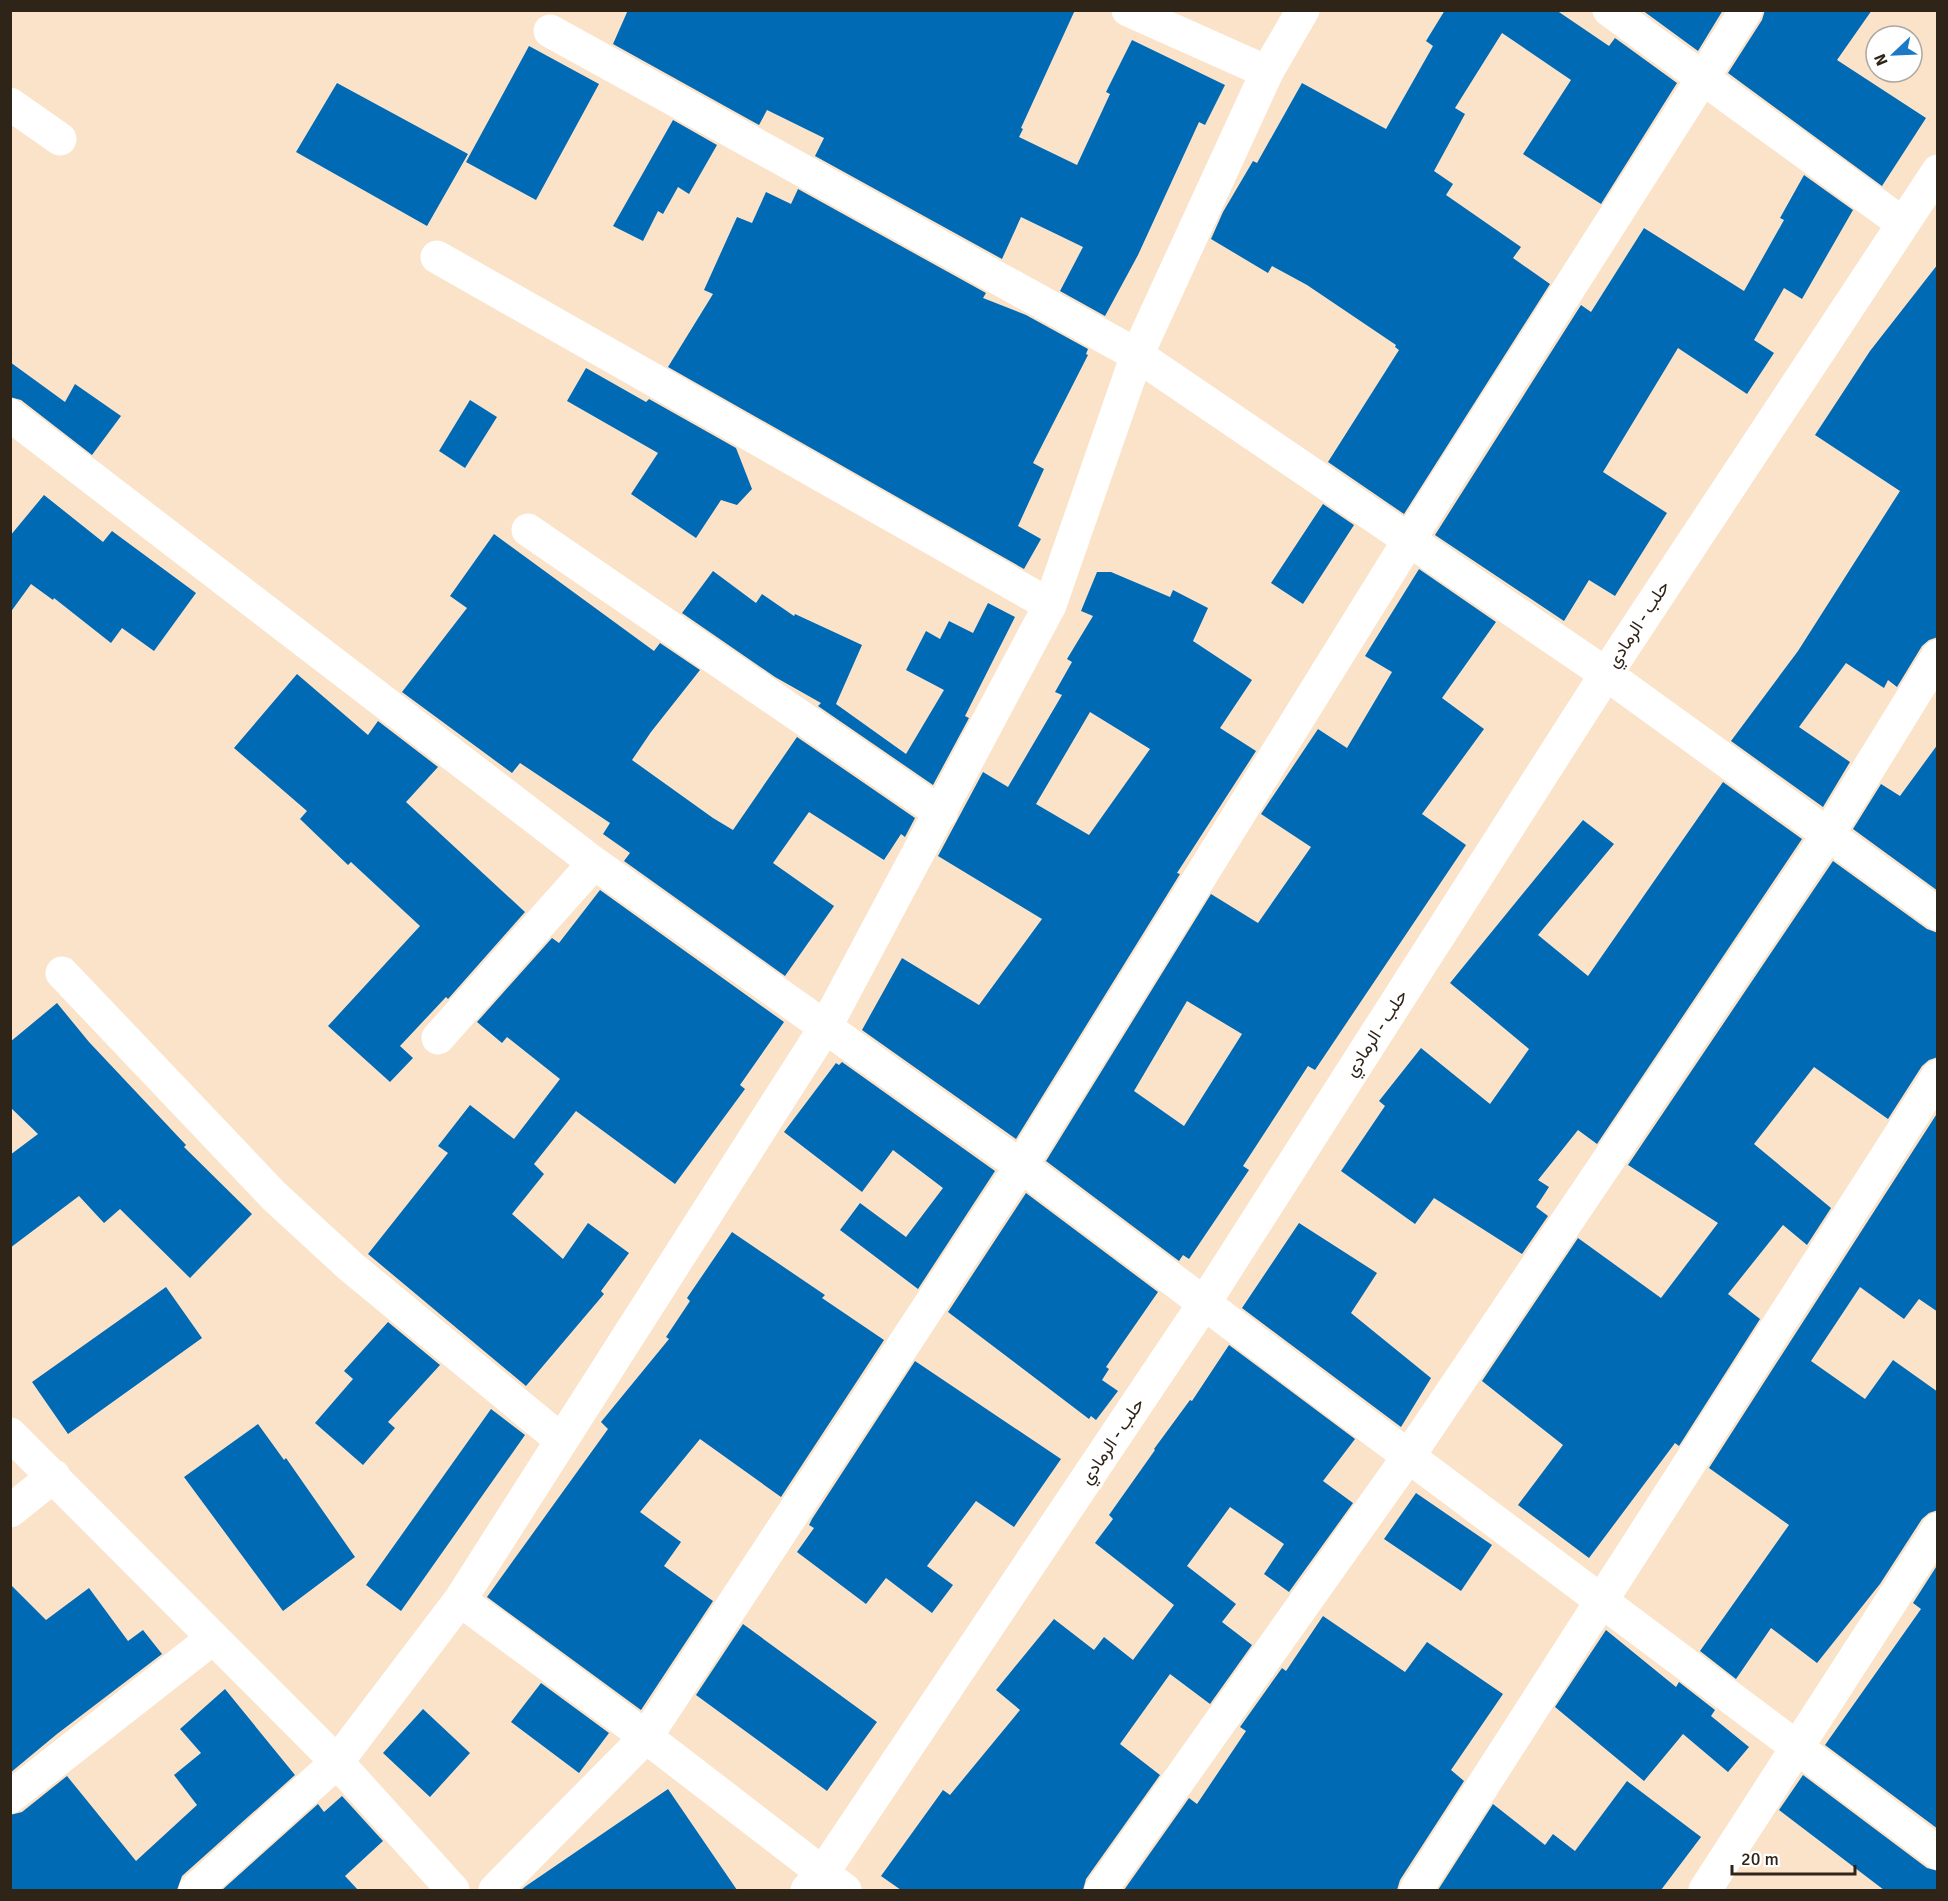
<svg xmlns="http://www.w3.org/2000/svg" width="1948" height="1901" viewBox="0 0 1948 1901" font-family="Signika,Vazirmatn,sans-serif">
	<style>
		.building { fill: #006ab4; fill-rule: evenodd }
		.lines { fill: none; stroke-linecap: round; stroke-linejoin: round }
		.street { stroke: #fff; stroke-width: 33 }
		.highway { stroke: #fff; stroke-width: 33 }
		.labels { text-anchor: middle; stroke-width: 6; stroke-linejoin: round; paint-order: stroke }
		.street-label { font-size: 18px; fill: #2f2418; stroke: #fff }
	</style>
	<rect width="100%" height="100%" fill="#fbe3ca"/>
	<path class="building" d="M 628,10 L 1075,10 L 1021,128 L 1023,129 L 1019,137 L 1077,165 L 1110,94 L 1106,92 L 1132,40 L 1225,85 L 1205,125 L 1199,122 L 1138,255 L 1105,316 L 1060,291 L 1083,247 L 1021,217 L 1002,259 L 815,156 L 824,138 L 767,110 L 759,125 L 613,44 Z
		M 1445,10 L 1556,10 L 1609,46 L 1615,38 L 1677,83 L 1601,204 L 1523,154 L 1571,80 L 1502,33 L 1455,108 L 1465,114 L 1434,171 L 1453,184 L 1446,195 L 1521,247 L 1513,258 L 1550,284 L 1404,514 L 1328,462 L 1399,350 L 1395,347 L 1396,345 L 1307,285 L 1272,266 L 1268,273 L 1211,239 L 1223,212 L 1253,161 L 1257,163 L 1302,83 L 1386,129 L 1433,46 L 1426,41 Z
		M 1642,10 L 1723,10 L 1698,51 Z
		M 1765,10 L 1872,10 L 1837,60 L 1926,118 L 1882,186 L 1728,73 L 1762,20 Z
		M 529,46 L 599,84 L 536,200 L 466,162 Z
		M 337,83 L 468,154 L 427,226 L 296,152 Z
		M 673,120 L 717,145 L 689,194 L 678,187 L 663,214 L 658,211 L 643,241 L 613,226 Z
		M 1804,175 L 1853,210 L 1802,299 L 1784,288 L 1754,340 L 1774,353 L 1747,394 L 1678,348 L 1603,472 L 1667,513 L 1615,596 L 1589,580 L 1564,621 L 1435,535 L 1581,305 L 1591,312 L 1644,228 L 1744,291 L 1784,220 L 1780,218 Z
		M 798,189 L 986,293 L 983,298 L 1026,315 L 1088,349 L 1086,354 L 1088,355 L 1033,463 L 1044,469 L 1018,526 L 1041,539 L 1024,569 L 668,367 L 713,294 L 704,290 L 737,217 L 752,223 L 766,192 L 791,204 Z
		M 1938,264 L 1938,637 L 1929,640 L 1922,646 L 1897,687 L 1888,680 L 1884,688 L 1846,663 L 1799,727 L 1850,762 L 1823,807 L 1731,741 L 1798,651 L 1900,491 L 1815,435 L 1870,351 Z
		M 10,362 L 65,402 L 75,384 L 121,416 L 92,455 L 21,400 L 10,397 Z
		M 586,368 L 646,402 L 649,399 L 736,448 L 752,489 L 737,505 L 721,500 L 696,538 L 631,494 L 658,453 L 567,401 Z
		M 470,400 L 497,417 L 465,468 L 439,451 Z
		M 44,495 L 103,542 L 112,531 L 196,593 L 154,651 L 122,628 L 111,643 L 54,598 L 53,600 L 31,584 L 10,613 L 10,536 Z
		M 1323,504 L 1354,525 L 1303,604 L 1271,583 Z
		M 494,534 L 654,651 L 660,643 L 700,670 L 651,732 L 632,760 L 713,818 L 733,830 L 797,737 L 915,818 L 905,837 L 901,834 L 884,860 L 809,812 L 773,863 L 834,906 L 785,976 L 624,861 L 630,853 L 603,834 L 610,823 L 520,763 L 512,773 L 402,692 L 467,608 L 450,596 Z
		M 1419,569 L 1496,622 L 1442,698 L 1484,729 L 1422,814 L 1466,845 L 1315,1070 L 1308,1066 L 1243,1166 L 1249,1170 L 1189,1259 L 1183,1255 L 1179,1261 L 1046,1161 L 1211,894 L 1258,923 L 1311,847 L 1261,814 L 1318,729 L 1347,748 L 1392,672 L 1365,656 ZM 1187,1001 L 1242,1034 L 1184,1126 L 1134,1091 Z
		M 713,571 L 756,603 L 762,594 L 794,616 L 795,614 L 862,645 L 836,704 L 906,754 L 944,690 L 906,670 L 926,631 L 940,639 L 949,621 L 973,633 L 988,603 L 1015,617 L 965,716 L 969,718 L 933,785 L 818,706 L 821,703 L 775,677 L 682,613 Z
		M 1097,572 L 1111,572 L 1170,597 L 1173,590 L 1208,608 L 1193,641 L 1252,680 L 1220,728 L 1256,751 L 1177,873 L 1180,874 L 1016,1139 L 862,1030 L 902,958 L 979,1005 L 1042,919 L 938,856 L 983,772 L 1008,787 L 1062,695 L 1055,692 L 1072,662 L 1067,659 L 1093,616 L 1081,611 ZM 1090,712 L 1150,749 L 1089,835 L 1036,804 Z
		M 297,674 L 368,735 L 378,721 L 438,767 L 406,802 L 525,912 L 448,999 L 446,997 L 400,1046 L 413,1058 L 390,1082 L 328,1026 L 420,926 L 351,862 L 348,865 L 300,819 L 307,811 L 234,748 Z
		M 1938,744 L 1938,891 L 1853,829 L 1881,784 L 1900,796 Z
		M 1723,782 L 1802,839 L 1597,1144 L 1578,1130 L 1538,1180 L 1549,1187 L 1536,1207 L 1548,1216 L 1522,1254 L 1434,1198 L 1415,1224 L 1341,1171 L 1385,1106 L 1379,1101 L 1421,1048 L 1490,1104 L 1529,1049 L 1450,983 L 1583,820 L 1614,844 L 1538,935 L 1588,976 Z
		M 1833,861 L 1927,929 L 1938,933 L 1938,1057 L 1929,1060 L 1922,1066 L 1888,1119 L 1814,1067 L 1754,1144 L 1831,1208 L 1807,1245 L 1783,1225 L 1728,1294 L 1760,1319 L 1679,1446 L 1675,1443 L 1589,1558 L 1518,1505 L 1563,1445 L 1482,1381 L 1578,1238 L 1661,1298 L 1718,1223 L 1628,1165 Z
		M 600,890 L 784,1022 L 740,1085 L 745,1089 L 675,1184 L 576,1111 L 534,1164 L 544,1174 L 512,1214 L 563,1259 L 588,1223 L 629,1253 L 601,1291 L 604,1294 L 526,1386 L 368,1254 L 448,1153 L 438,1146 L 470,1105 L 514,1139 L 560,1079 L 507,1037 L 502,1043 L 477,1022 L 552,938 L 559,943 Z
		M 57,1003 L 89,1042 L 186,1145 L 184,1147 L 252,1214 L 190,1278 L 120,1209 L 104,1223 L 79,1196 L 10,1248 L 10,1155 L 38,1134 L 10,1107 L 10,1042 Z
		M 842,1062 L 995,1171 L 918,1289 L 840,1230 L 860,1203 L 906,1237 L 943,1188 L 893,1150 L 862,1192 L 784,1132 L 836,1063 L 839,1065 Z
		M 1938,1112 L 1938,1312 L 1919,1299 L 1904,1319 L 1860,1287 L 1811,1361 L 1865,1399 L 1893,1360 L 1938,1392 L 1938,1510 L 1929,1513 L 1922,1519 L 1880,1584 L 1817,1663 L 1771,1628 L 1736,1679 L 1700,1651 L 1789,1525 L 1709,1468 Z
		M 1026,1193 L 1158,1292 L 1106,1367 L 1109,1369 L 1102,1380 L 1118,1391 L 1096,1420 L 1091,1416 L 1089,1419 L 948,1312 Z
		M 1299,1223 L 1377,1273 L 1351,1313 L 1431,1378 L 1401,1427 L 1242,1308 Z
		M 732,1232 L 825,1295 L 822,1298 L 884,1340 L 781,1497 L 700,1439 L 640,1512 L 681,1542 L 664,1566 L 713,1601 L 641,1710 L 487,1597 L 608,1429 L 601,1422 L 669,1339 L 666,1337 L 690,1301 L 687,1298 Z
		M 166,1287 L 202,1338 L 68,1434 L 32,1382 Z
		M 388,1322 L 440,1365 L 388,1422 L 395,1428 L 363,1465 L 315,1423 L 353,1379 L 344,1371 Z
		M 1229,1345 L 1355,1439 L 1323,1481 L 1353,1503 L 1289,1592 L 1264,1574 L 1284,1544 L 1230,1507 L 1187,1566 L 1236,1604 L 1222,1622 L 1252,1645 L 1210,1704 L 1170,1674 L 1120,1744 L 1160,1775 L 1086,1879 L 1083,1890 L 901,1890 L 881,1876 L 943,1790 L 950,1795 L 1020,1710 L 996,1690 L 1054,1619 L 1094,1650 L 1104,1637 L 1133,1660 L 1174,1605 L 1095,1543 L 1113,1519 L 1109,1515 L 1155,1450 L 1154,1449 L 1190,1400 L 1192,1401 Z
		M 915,1361 L 1061,1459 L 1014,1527 L 976,1501 L 927,1566 L 953,1585 L 932,1613 L 886,1578 L 866,1604 L 797,1552 L 814,1528 L 809,1525 L 812,1519 Z
		M 491,1409 L 525,1435 L 401,1611 L 366,1585 Z
		M 258,1424 L 284,1460 L 286,1458 L 355,1557 L 283,1611 L 184,1477 Z
		M 1416,1493 L 1492,1545 L 1461,1591 L 1384,1539 Z
		M 1938,1564 L 1938,1829 L 1825,1745 L 1921,1609 L 1913,1603 Z
		M 10,1584 L 46,1620 L 89,1588 L 128,1641 L 143,1630 L 162,1654 L 57,1734 L 10,1773 Z
		M 1323,1616 L 1405,1672 L 1427,1642 L 1503,1694 L 1451,1770 L 1464,1781 L 1400,1880 L 1397,1890 L 1124,1890 L 1189,1798 L 1197,1804 L 1246,1731 L 1240,1727 L 1282,1668 L 1286,1671 Z
		M 743,1624 L 877,1722 L 827,1791 L 696,1695 Z
		M 1606,1630 L 1676,1687 L 1679,1682 L 1715,1710 L 1711,1716 L 1749,1747 L 1728,1772 L 1683,1734 L 1644,1781 L 1555,1707 Z
		M 541,1683 L 609,1733 L 579,1773 L 511,1722 Z
		M 225,1689 L 295,1775 L 182,1876 L 177,1890 L 10,1890 L 10,1815 L 22,1812 L 67,1776 L 136,1861 L 197,1805 L 174,1775 L 201,1753 L 180,1729 Z
		M 423,1709 L 470,1753 L 430,1797 L 383,1753 Z
		M 1803,1775 L 1927,1868 L 1938,1871 L 1938,1890 L 1884,1890 L 1779,1810 Z
		M 1627,1781 L 1701,1837 L 1661,1890 L 1438,1890 L 1493,1804 L 1545,1845 L 1553,1834 L 1575,1851 Z
		M 668,1789 L 737,1890 L 521,1890 L 526,1886 Z
		M 342,1796 L 383,1841 L 345,1876 L 358,1890 L 222,1890 L 318,1804 L 324,1812 Z"/>
	<g class="lines">
		<path class="street" d="M 1128,10 L 1267,72
			M 1609,10 L 1902,223
			M 550,31 L 1137,355 L 1606,674 L 1938,914
			M 10,104 L 60,139
			M 437,257 L 1050,605
			M 10,415 L 594,863 L 1021,1166 L 1938,1853
			M 528,530 L 941,813
			M 62,973 L 274,1196 L 350,1266 L 561,1440
			M 438,1038 L 594,863
			M 10,1434 L 337,1762 L 453,1890
			M 10,1511 L 54,1476
			M 460,1600 L 646,1737 L 845,1890
			M 10,1797 L 213,1638
			M 195,1890 L 337,1762 L 460,1600 L 826,1026 L 1050,605 L 1137,355 L 1267,72 L 1303,10
			M 495,1890 L 646,1737 L 1021,1166 L 1409,540 L 1746,10
			M 1101,1890 L 1408,1457 L 1827,836 L 1938,656
			M 1416,1890 L 1938,1076
			M 1705,1890 L 1938,1529"/>
		<path class="highway" d="M 807,1890 L 822,1874 L 1203,1305 L 1606,674 L 1938,171"/>
	</g>
	<g class="labels">
		<g class="street-label">
			<text transform="translate(1638 624) rotate(-57)" y="6">حلب - الرمادي</text>
			<text transform="translate(1376 1033) rotate(-57)" y="6">حلب - الرمادي</text>
			<text transform="translate(1112 1441) rotate(-56)" y="6">حلب - الرمادي</text>
		</g>
	</g>
	<rect width="1948" height="1901" fill="none" stroke="#2f2418" stroke-width="24"/>
	<g transform="translate(1894 54) rotate(247)"><circle r="28" fill="#ffffff" stroke="#aca7a3" stroke-width="1.5"/>
	<path d="M0-4.5L10 22L0 15L-10 22Z" fill="#1b79c6"/>
	<text y="-9" font-size="16" font-weight="bold" text-anchor="middle" fill="#2f2418">N</text>
	</g>
	<path d="M1732 1865v9h123v-9" fill="none" stroke="#2f2418" stroke-width="3"/>
	<text x="1741" y="1865" font-size="18" fill="#2f2418" stroke="#ffffff" stroke-width="4.5" paint-order="stroke">20 m</text>
</svg>
